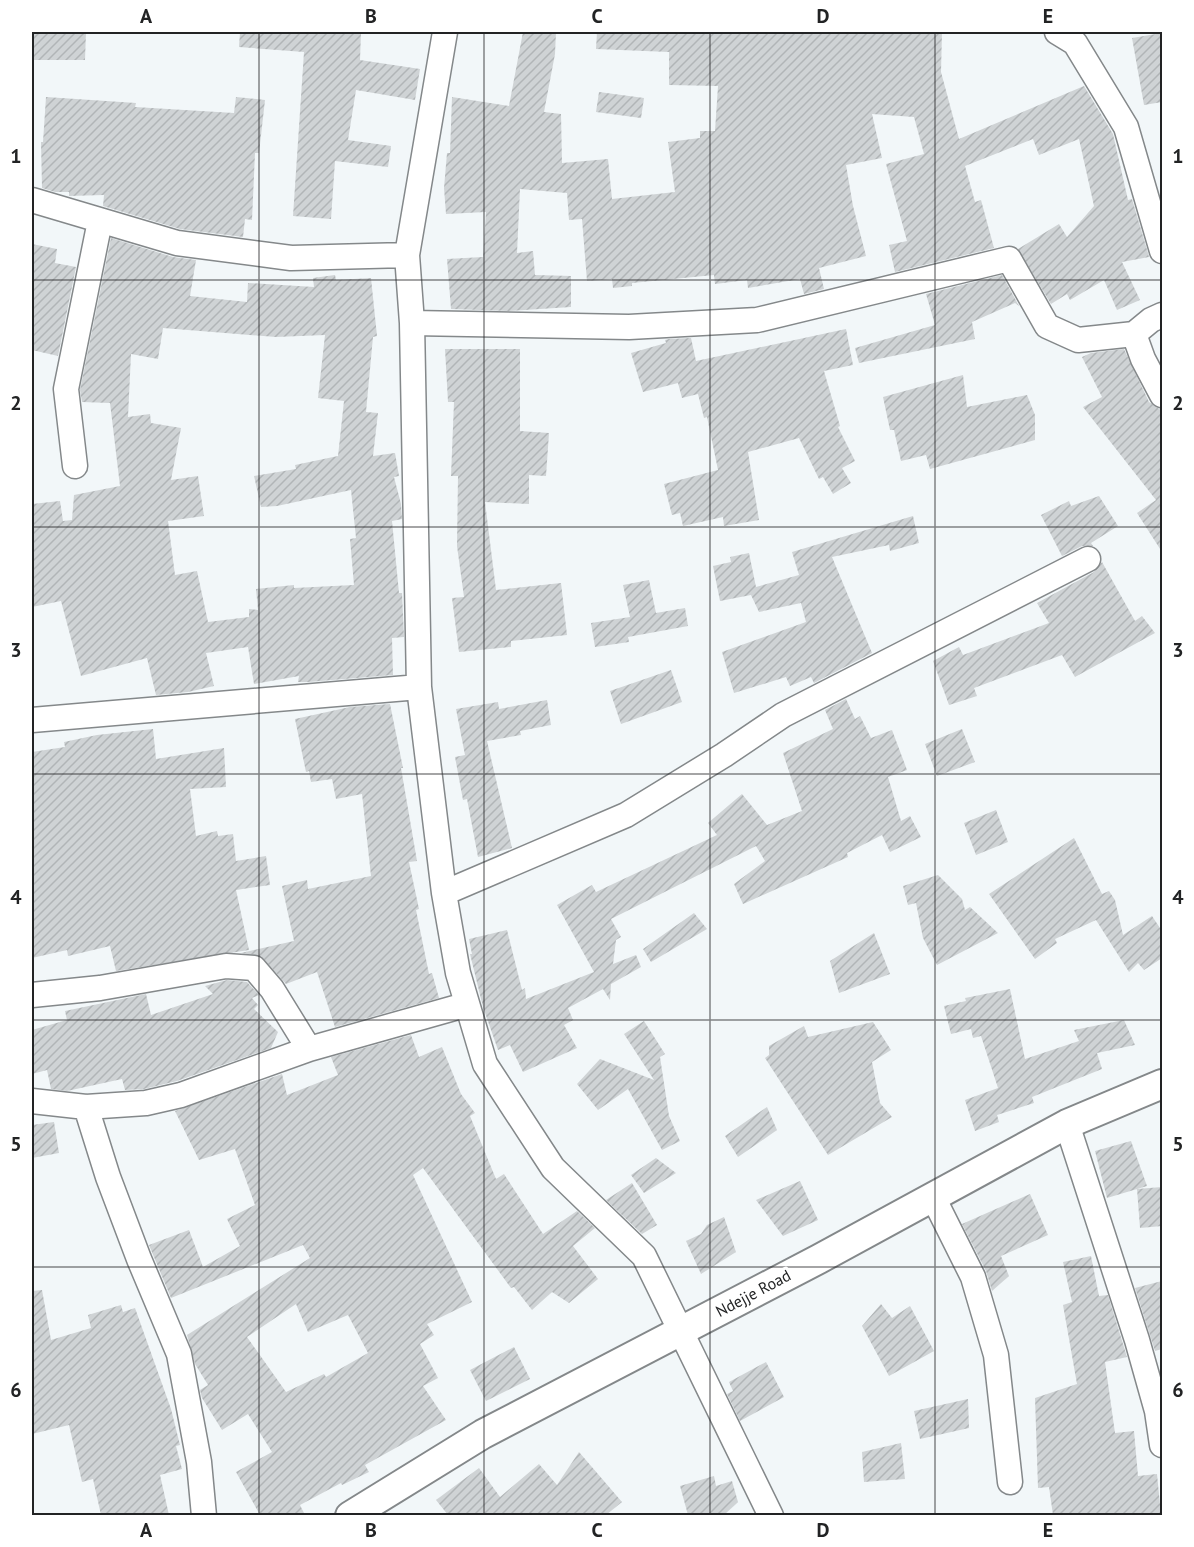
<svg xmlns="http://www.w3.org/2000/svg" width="1194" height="1547" viewBox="0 0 1194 1547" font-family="'PT Sans',sans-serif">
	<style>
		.building { fill: url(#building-hatch); fill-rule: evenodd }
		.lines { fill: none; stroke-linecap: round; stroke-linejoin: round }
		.minor-casing { stroke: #84888a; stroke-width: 27 }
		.tertiary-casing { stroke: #84888a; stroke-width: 32 }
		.minor { stroke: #fff; stroke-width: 24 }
		.tertiary { stroke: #fff; stroke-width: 28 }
		.grid { fill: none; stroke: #222324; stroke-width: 1.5; stroke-opacity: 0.55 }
		.labels { text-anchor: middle; stroke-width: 6; stroke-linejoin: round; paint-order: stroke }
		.street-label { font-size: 16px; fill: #222324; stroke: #fff }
		.neatline { fill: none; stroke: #222324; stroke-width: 2 }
		.grid-label { font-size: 20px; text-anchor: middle; font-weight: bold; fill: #222324 }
	</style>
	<defs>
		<pattern id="building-hatch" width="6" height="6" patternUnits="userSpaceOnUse" patternTransform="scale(1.5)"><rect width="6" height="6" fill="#cfd3d5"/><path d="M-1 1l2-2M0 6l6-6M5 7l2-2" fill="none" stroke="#b1b5b7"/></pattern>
	</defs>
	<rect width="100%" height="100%" fill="#f2f7f9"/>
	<path class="building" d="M 32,32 L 86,32 L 85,60 L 32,60 Z
		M 240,32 L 361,32 L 360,60 L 420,69 L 415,100 L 356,90 L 348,140 L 391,146 L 388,167 L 335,161 L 331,219 L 293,216 L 304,52 L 239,47 Z
		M 523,32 L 556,32 L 555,54 L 544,112 L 561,114 L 562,163 L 608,159 L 612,199 L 675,192 L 668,142 L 700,138 L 700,131 L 715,131 L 718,86 L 669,85 L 669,52 L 596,49 L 597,32 L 942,32 L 941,72 L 959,139 L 1084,86 L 1113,134 L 1128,200 L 1132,199 L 1148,253 L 1149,257 L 1122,262 L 1140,300 L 1117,310 L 1104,280 L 1070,300 L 1067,294 L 1051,304 L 1018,249 L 1059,224 L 1067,237 L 1094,206 L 1079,139 L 1039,155 L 1033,139 L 965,166 L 975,202 L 981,200 L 994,248 L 895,272 L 889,245 L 907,241 L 886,164 L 924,154 L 914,117 L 872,114 L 882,158 L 846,165 L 853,206 L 866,256 L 819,268 L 824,289 L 804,294 L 800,279 L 748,288 L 747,280 L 715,284 L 714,275 L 632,283 L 632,286 L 613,288 L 612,279 L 587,281 L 582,219 L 569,220 L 567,193 L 520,189 L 517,253 L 533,251 L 535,275 L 571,276 L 571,307 L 509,311 L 451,309 L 447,259 L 483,257 L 486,212 L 446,214 L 444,188 L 447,153 L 450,153 L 452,97 L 509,106 Z
		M 1162,33 L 1162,102 L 1144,105 L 1132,38 Z
		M 599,92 L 644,98 L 641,118 L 596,112 Z
		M 46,97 L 136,103 L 135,107 L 234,113 L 236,97 L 265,100 L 259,153 L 255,153 L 252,220 L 245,219 L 243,237 L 180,229 L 103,206 L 104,195 L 69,196 L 69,192 L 55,192 L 42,188 L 41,142 L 43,142 Z
		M 111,238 L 173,257 L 196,260 L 190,296 L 247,302 L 248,283 L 314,287 L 313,278 L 335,275 L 336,280 L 371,278 L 377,336 L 373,337 L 366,412 L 378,413 L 373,456 L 395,453 L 399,476 L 394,477 L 401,504 L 402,519 L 392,521 L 399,593 L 402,593 L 404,637 L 392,638 L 393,675 L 308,682 L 298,682 L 299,676 L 254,684 L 248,647 L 206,653 L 214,686 L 188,692 L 156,695 L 147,658 L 81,676 L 61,601 L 32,607 L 32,504 L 60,501 L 63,521 L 72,520 L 74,495 L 120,486 L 110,403 L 82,402 L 80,390 ZM 163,328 L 276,337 L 325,335 L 318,398 L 344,401 L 338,456 L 295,465 L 296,469 L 254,476 L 261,507 L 277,506 L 351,490 L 356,538 L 350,539 L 354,585 L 294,588 L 294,585 L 256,589 L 258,610 L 249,609 L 249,617 L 208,622 L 197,571 L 175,575 L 168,521 L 204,516 L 198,476 L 171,480 L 181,428 L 151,423 L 150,414 L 128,417 L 131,354 L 158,359 Z
		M 32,244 L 57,249 L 55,263 L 76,267 L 58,356 L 32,350 Z
		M 1002,275 L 1019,306 L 1015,303 L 972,322 L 975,339 L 859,363 L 855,348 L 935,325 L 926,294 Z
		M 846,329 L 853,365 L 824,371 L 840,426 L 838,427 L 855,461 L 842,468 L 851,483 L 833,494 L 823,477 L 819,479 L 799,438 L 748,452 L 759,520 L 724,526 L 723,517 L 683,526 L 680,513 L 672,515 L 664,484 L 718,470 L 707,417 L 704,418 L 698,394 L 682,398 L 678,383 L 643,392 L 631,353 L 666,343 L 665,340 L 669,339 L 691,338 L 696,361 Z
		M 445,349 L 520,349 L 520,431 L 549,433 L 546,476 L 529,475 L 529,504 L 485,502 L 496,590 L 561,583 L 567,635 L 511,641 L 511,647 L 459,652 L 452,598 L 464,597 L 457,546 L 458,476 L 451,476 L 454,402 L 448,402 Z
		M 1124,349 L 1149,402 L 1162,411 L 1162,552 L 1137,513 L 1156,500 L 1083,407 L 1102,397 L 1082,357 L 1091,353 Z
		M 963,375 L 967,407 L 1027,395 L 1035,415 L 1035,440 L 930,469 L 926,455 L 901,461 L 894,430 L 890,430 L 883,397 Z
		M 1099,496 L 1118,526 L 1091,543 L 1093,546 L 1082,546 L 1062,556 L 1041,515 L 1069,501 L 1071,506 Z
		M 913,516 L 919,543 L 890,551 L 889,545 L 832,557 L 872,653 L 814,683 L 811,677 L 790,686 L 786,677 L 734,693 L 722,652 L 806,622 L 801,603 L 759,612 L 751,595 L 720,601 L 713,566 L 731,562 L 730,557 L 749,553 L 756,587 L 799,575 L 792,552 Z
		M 1102,562 L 1135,621 L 1142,616 L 1155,633 L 1075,677 L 1062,655 L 974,688 L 977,696 L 949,705 L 933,661 L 959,647 L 963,655 L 1049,623 L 1037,603 L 1094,572 Z
		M 649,580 L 656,613 L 685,608 L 688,626 L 628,637 L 629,642 L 595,647 L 591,623 L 630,617 L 623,585 Z
		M 671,670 L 682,702 L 621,724 L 610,691 Z
		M 846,699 L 855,719 L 860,716 L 871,738 L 892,730 L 907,770 L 888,777 L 901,821 L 910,816 L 921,837 L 890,852 L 882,835 L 847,853 L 848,857 L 743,904 L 734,884 L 765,861 L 756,846 L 611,919 L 621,937 L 616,940 L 613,964 L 636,955 L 641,967 L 611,984 L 610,1000 L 603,989 L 568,1008 L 573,1020 L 564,1025 L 577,1048 L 523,1072 L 510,1045 L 498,1050 L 483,1007 L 470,954 L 472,954 L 469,939 L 507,930 L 522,990 L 525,988 L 526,999 L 594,972 L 557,905 L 592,885 L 596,892 L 717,835 L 708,823 L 742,794 L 767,825 L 802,811 L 783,753 L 833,729 L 825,710 Z
		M 547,700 L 551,725 L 520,731 L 521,735 L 487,741 L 512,848 L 478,857 L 467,799 L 463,800 L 455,757 L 465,755 L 456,709 L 498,702 L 499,709 Z
		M 390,704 L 403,768 L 401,768 L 417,861 L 409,862 L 419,909 L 416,910 L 429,974 L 432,973 L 439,998 L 335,1027 L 317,972 L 286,984 L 261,956 L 241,953 L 294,941 L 282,886 L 307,880 L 308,889 L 371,876 L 362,794 L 336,799 L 332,779 L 311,782 L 309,771 L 306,772 L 295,719 L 350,707 Z
		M 153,729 L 156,759 L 224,748 L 226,787 L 190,789 L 196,836 L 217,831 L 218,836 L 233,834 L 236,861 L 266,856 L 270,885 L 236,890 L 249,950 L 116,971 L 110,946 L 68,956 L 67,950 L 32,958 L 32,752 L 65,747 L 64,742 L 97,735 Z
		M 962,729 L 975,762 L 937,776 L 925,744 Z
		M 996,810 L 1008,842 L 976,855 L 964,823 Z
		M 1074,838 L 1102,894 L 1109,891 L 1115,900 L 1123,935 L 1152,916 L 1162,931 L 1162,958 L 1144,970 L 1138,963 L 1129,972 L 1096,920 L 1055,939 L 1057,943 L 1035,959 L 989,894 Z
		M 938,875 L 962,899 L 965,910 L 970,907 L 998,933 L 937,965 L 923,938 L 916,903 L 908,905 L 903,886 Z
		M 694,913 L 707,929 L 651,962 L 643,949 Z
		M 874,933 L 890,974 L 839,993 L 830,961 Z
		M 227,980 L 247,982 L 259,995 L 252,998 L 258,1005 L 254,1009 L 278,1032 L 271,1048 L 177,1081 L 144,1089 L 125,1090 L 122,1079 L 67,1091 L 51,1089 L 47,1070 L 32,1074 L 32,1030 L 67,1020 L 65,1011 L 146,994 L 151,1015 L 213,994 L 205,986 Z
		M 1010,989 L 1025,1059 L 1079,1041 L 1074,1030 L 1124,1020 L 1135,1045 L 1097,1053 L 1102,1069 L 1032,1097 L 1034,1103 L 997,1115 L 999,1122 L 975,1131 L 965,1100 L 998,1088 L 981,1036 L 973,1038 L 971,1029 L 951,1034 L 944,1006 L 966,1001 L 965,998 Z
		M 644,1021 L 665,1054 L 660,1057 L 669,1116 L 680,1141 L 662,1150 L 628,1089 L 598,1110 L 577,1084 L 600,1059 L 654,1080 L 624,1034 Z
		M 873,1022 L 891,1050 L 872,1062 L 880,1103 L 892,1117 L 828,1155 L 765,1058 L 769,1055 L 769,1046 L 804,1026 L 808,1037 Z
		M 411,1035 L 419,1057 L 442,1047 L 461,1094 L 475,1113 L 470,1116 L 496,1179 L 504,1174 L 543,1234 L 577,1211 L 595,1228 L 573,1246 L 598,1279 L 569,1303 L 552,1292 L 532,1310 L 514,1287 L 511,1288 L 423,1168 L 413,1175 L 472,1302 L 427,1324 L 434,1335 L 420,1344 L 438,1378 L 423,1386 L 446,1420 L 365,1465 L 369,1472 L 342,1485 L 341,1483 L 300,1505 L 305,1515 L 260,1515 L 236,1472 L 272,1452 L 248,1414 L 222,1430 L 202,1398 L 200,1390 L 208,1385 L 195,1364 L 187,1335 L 310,1258 L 303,1245 L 171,1298 L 149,1245 L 189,1230 L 203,1267 L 240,1246 L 227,1219 L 255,1205 L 235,1149 L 199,1160 L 175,1111 L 282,1074 L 287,1095 L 338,1075 L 331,1057 ZM 296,1304 L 308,1332 L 348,1315 L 368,1353 L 326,1377 L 324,1374 L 286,1392 L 247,1337 Z
		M 767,1107 L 777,1130 L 738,1157 L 725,1136 Z
		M 54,1122 L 59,1153 L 32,1158 L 32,1125 Z
		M 1131,1141 L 1147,1186 L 1107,1198 L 1095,1151 Z
		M 656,1158 L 676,1173 L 644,1193 L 631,1175 Z
		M 800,1181 L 818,1220 L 783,1236 L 756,1200 Z
		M 632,1183 L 657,1225 L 642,1234 L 606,1200 Z
		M 1162,1187 L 1162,1226 L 1140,1228 L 1137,1189 Z
		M 1030,1194 L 1048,1235 L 1001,1256 L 1009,1276 L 992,1291 L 986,1271 L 962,1224 Z
		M 724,1217 L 736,1252 L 701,1274 L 686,1241 L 701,1234 L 707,1225 Z
		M 1091,1256 L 1099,1296 L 1108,1295 L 1127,1357 L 1105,1362 L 1115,1433 L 1134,1431 L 1138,1476 L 1157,1474 L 1161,1515 L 1053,1515 L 1049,1487 L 1038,1488 L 1035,1398 L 1077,1384 L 1063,1305 L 1072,1302 L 1063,1262 Z
		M 1162,1281 L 1162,1349 L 1155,1351 L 1135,1288 Z
		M 42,1290 L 51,1340 L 91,1328 L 88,1315 L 121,1305 L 123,1312 L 135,1308 L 171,1409 L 180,1445 L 176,1446 L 182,1469 L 160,1475 L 169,1515 L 101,1515 L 93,1479 L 82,1482 L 69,1425 L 32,1434 L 32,1291 Z
		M 881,1304 L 892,1318 L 910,1306 L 934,1351 L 889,1376 L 862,1326 Z
		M 514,1347 L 530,1379 L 486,1401 L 470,1370 Z
		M 766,1362 L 784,1397 L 740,1421 L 727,1394 L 733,1391 L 729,1382 Z
		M 968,1399 L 969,1428 L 920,1439 L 914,1411 Z
		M 901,1443 L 905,1479 L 864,1482 L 862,1452 Z
		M 579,1452 L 622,1502 L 606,1515 L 448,1515 L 436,1500 L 479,1468 L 500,1497 L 539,1464 L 557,1485 Z
		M 714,1476 L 716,1486 L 732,1481 L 738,1502 L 724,1515 L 688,1515 L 680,1486 Z"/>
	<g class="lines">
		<defs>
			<path id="minor" d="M 445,32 L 407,255 L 412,323 L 419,687 L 444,893 L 458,973 L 485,1064 L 553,1168 L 644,1256 L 771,1516
				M 1057,32 L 1075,43 L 1126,127 L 1162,251
				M 32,200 L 177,243 L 291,258 L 407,255
				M 1162,315 L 1151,320 L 1134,334 L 1143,359 L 1162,395
				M 412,323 L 629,327 L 757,320 L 1009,259 L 1047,326 L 1078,340 L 1134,334
				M 75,466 L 66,389 L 100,221
				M 32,720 L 419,687
				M 444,893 L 626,815 L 724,755 L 783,715 L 1088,559
				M 32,995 L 100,988 L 226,966 L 254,968 L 272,989 L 309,1049
				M 32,1101 L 86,1107 L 146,1103 L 181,1095 L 309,1049 L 465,1005
				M 86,1107 L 108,1177 L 139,1259 L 179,1354 L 199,1462 L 204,1516
				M 1067,1124 L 1137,1340 L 1157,1411 L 1162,1445
				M 933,1197 L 973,1277 L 996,1355 L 1010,1482"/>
			<path id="tertiary" d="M 350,1516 L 483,1434 L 819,1259 L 1067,1124 L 1162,1084"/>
		</defs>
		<use href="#minor" class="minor-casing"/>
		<use href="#tertiary" class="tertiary-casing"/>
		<use href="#minor" class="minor"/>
		<use href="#tertiary" class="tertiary"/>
	</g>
	<path class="grid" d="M 259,32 L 259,1516M 484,32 L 484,1516M 710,32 L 710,1516M 935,32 L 935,1516M 32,280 L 1162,280M 32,527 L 1162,527M 32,774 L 1162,774M 32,1020 L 1162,1020M 32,1267 L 1162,1267"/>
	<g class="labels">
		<g class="street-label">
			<text transform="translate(753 1293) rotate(-28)" y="6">Ndejje Road</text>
		</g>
	</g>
	<rect width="1194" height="1547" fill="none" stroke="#ffffff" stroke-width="66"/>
	<rect x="33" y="33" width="1128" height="1481" class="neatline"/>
	<g class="grid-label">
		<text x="146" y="23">A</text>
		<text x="371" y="23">B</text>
		<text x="597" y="23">C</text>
		<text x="823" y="23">D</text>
		<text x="1048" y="23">E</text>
		<text x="16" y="163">1</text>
		<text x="1178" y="163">1</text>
		<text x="16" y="410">2</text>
		<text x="1178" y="410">2</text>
		<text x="16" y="657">3</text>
		<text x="1178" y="657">3</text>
		<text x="16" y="904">4</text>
		<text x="1178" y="904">4</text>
		<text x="16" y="1151">5</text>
		<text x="1178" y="1151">5</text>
		<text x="16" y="1397">6</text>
		<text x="1178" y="1397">6</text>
		<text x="146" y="1537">A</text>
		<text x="371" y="1537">B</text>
		<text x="597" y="1537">C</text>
		<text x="823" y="1537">D</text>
		<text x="1048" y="1537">E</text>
	</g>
</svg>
